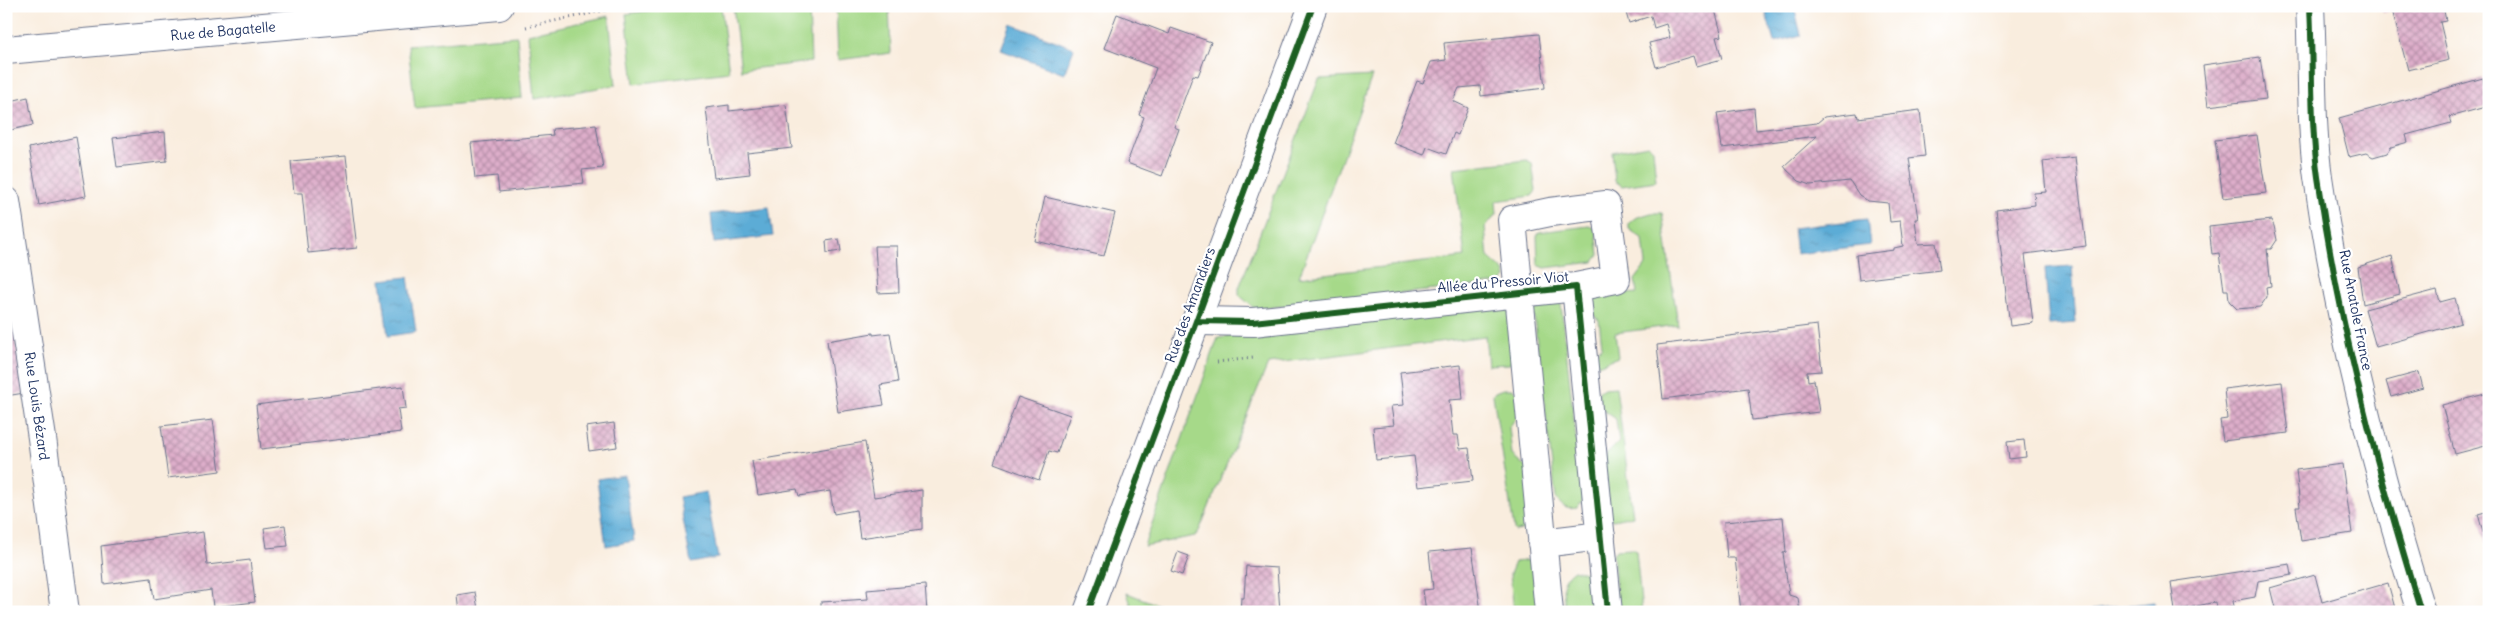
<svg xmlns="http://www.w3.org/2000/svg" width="2495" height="618" viewBox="0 0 2495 618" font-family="Delius,sans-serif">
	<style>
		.grass { fill: #a6d989; stroke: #608474 }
		.water { fill: url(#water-ripples); stroke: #3c6e9a }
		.building { fill: url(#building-cross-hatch) }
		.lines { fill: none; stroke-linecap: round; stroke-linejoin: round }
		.minor-casing { stroke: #69728b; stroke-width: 30 }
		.tertiary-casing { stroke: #69728b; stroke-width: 30 }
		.path { stroke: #69728b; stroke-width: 3; stroke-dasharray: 1 4; stroke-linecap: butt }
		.minor { stroke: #fff; stroke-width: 28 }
		.tertiary { stroke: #fff; stroke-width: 28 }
		.cycleway-casing { stroke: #fff; stroke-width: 9 }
		.cycleway { stroke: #1b5e20; stroke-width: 6 }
		.labels { text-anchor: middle; stroke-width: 4.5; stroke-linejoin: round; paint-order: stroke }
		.street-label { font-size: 14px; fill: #1b2f5e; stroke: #fff }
	</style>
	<defs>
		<pattern id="water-ripples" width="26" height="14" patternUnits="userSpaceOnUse" patternTransform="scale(1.25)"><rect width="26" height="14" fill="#5cacd6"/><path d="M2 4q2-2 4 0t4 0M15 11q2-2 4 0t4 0" fill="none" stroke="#4b8cb1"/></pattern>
		<pattern id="building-cross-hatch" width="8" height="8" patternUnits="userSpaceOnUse" patternTransform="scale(1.25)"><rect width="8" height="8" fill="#deaeca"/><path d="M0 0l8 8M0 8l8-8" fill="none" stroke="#b38ea7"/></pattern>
	</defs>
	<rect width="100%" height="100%" fill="#fff"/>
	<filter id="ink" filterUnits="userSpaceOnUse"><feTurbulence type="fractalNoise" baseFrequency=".02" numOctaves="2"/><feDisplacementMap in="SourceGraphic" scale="10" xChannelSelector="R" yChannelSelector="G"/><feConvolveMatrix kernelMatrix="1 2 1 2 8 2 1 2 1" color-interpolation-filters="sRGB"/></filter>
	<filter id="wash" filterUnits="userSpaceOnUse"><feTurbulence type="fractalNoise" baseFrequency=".0096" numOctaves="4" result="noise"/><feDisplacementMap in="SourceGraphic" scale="20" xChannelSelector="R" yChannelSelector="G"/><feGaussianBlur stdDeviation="1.12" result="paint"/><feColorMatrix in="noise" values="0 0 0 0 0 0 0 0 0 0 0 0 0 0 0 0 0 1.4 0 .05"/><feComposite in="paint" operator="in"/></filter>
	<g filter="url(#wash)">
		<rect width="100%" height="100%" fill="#f9edde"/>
		<path class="grass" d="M 680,6 L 721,6 L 729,72 L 634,84 L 626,14 Z
			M 733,6 L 809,6 L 811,62 L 741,70 Z
			M 836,6 L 889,6 L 891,53 L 838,60 Z
			M 609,16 L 616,85 L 534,99 L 528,34 Z
			M 517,36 L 522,98 L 415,108 L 408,45 Z
			M 1372,76 L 1299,277 L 1465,257 L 1454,168 L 1527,160 L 1532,163 L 1536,191 L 1532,196 L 1496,201 L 1497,214 L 1485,227 L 1488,257 L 1504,271 L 1506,278 L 1501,283 L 1255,309 L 1239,295 L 1239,288 L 1319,79 Z
			M 1648,145 L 1653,149 L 1656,181 L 1622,186 L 1615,181 L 1612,152 Z
			M 1651,213 L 1662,213 L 1678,325 L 1615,333 L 1618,357 L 1598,365 L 1591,361 L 1602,346 L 1599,320 L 1585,309 L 1589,301 L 1594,297 L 1637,293 L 1635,280 L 1646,265 L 1643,239 L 1629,229 L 1629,223 L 1635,218 Z
			M 1589,226 L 1596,229 L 1599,255 L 1594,262 L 1545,268 L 1538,265 L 1537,236 L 1539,232 Z
			M 1559,300 L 1561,304 L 1583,500 L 1577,508 C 1566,510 1563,507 1556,499 L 1533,309 L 1533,301 Z
			M 1504,305 L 1510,313 L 1515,360 L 1509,364 L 1488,365 L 1485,336 L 1268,364 L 1199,531 L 1195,536 L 1144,546 L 1218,338 Z
			M 1616,387 L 1633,516 L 1613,520 L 1610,519 L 1604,457 L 1619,442 L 1616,419 L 1597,406 L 1599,391 L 1604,388 Z
			M 1503,389 L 1512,389 L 1518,392 L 1521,412 L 1509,427 L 1512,455 L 1528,469 L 1531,529 L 1515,531 L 1514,529 L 1493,395 L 1495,392 Z
			M 1632,549 L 1636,551 L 1642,612 L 1618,612 L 1613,554 L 1616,550 Z
			M 1530,560 L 1543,612 L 1514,612 L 1510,574 L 1515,562 Z
			M 1574,570 L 1589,574 L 1592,580 L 1595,612 L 1566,612 C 1564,596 1558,580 1574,570 Z
			M 1127,593 L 1169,609 L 1171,612 L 1129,612 L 1131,605 Z"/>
		<path class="water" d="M 1764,6 L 1794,6 L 1801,35 L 1774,42 Z
			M 1011,24 L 1074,48 L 1064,74 L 1001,50 Z
			M 769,207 L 773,236 L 714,243 L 711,214 Z
			M 1867,219 L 1870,245 L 1796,254 L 1793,228 Z
			M 2072,266 L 2076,323 L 2049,325 L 2045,268 Z
			M 408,277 L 416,332 L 388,336 L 381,280 Z
			M 625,475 L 634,541 L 606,546 L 597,479 Z
			M 706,492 L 718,558 L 691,563 L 679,497 Z
			M 2154,602 L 2155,612 L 2092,612 L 2092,610 Z"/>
		<g id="blocks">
			<path class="building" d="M 1624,6 L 1714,6 L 1722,36 L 1716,37 L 1722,59 L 1696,66 L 1693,56 L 1656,67 L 1649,43 L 1670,38 L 1666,24 L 1654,28 L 1651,16 L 1629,23 Z
				M 2381,6 L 2443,6 L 2446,21 L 2440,22 L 2449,60 L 2408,70 L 2392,10 L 2383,13 Z
				M 1117,14 L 1169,34 L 1171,28 L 1211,42 L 1198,76 L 1193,75 L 1174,127 L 1179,129 L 1162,176 L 1127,163 L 1144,117 L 1139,115 L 1156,68 L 1104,48 Z
				M 1539,34 L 1545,88 L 1481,96 L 1480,86 L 1459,88 L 1453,101 L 1468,108 L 1458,135 L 1454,133 L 1446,154 L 1427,147 L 1424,155 L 1393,143 L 1417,81 L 1423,83 L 1431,62 L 1446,60 L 1444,43 Z
				M 2260,57 L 2266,99 L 2208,106 L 2203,65 Z
				M 2483,78 L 2489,106 L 2449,117 L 2451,123 L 2406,135 L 2408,142 L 2391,147 L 2387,153 L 2373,157 L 2366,153 L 2349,157 L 2339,118 Z
				M 28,97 L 33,125 L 6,131 L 6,102 Z
				M 729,105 L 729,111 L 786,105 L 792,148 L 747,153 L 750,174 L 714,178 L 706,108 Z
				M 1754,108 L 1756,130 L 1817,123 L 1824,117 L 1857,113 L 1858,118 L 1920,110 L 1925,156 L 1909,158 L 1918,219 L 1915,219 L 1918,244 L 1936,243 L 1940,270 L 1859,280 L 1856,255 L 1894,250 L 1894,248 L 1903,246 L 1900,221 L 1890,222 L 1888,203 L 1868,201 L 1859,195 L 1850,181 L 1810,185 L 1799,181 L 1787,170 L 1784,166 L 1817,136 L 1722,148 L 1717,113 Z
				M 596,125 L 603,168 L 582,170 L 584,183 L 499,192 L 497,176 L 475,178 L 471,143 L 553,135 L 552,129 Z
				M 165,132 L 167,161 L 117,167 L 113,138 Z
				M 2257,135 L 2266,193 L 2223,198 L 2215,140 Z
				M 76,137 L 86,196 L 39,205 L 29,148 Z
				M 346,156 L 357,248 L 308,253 L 302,193 L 294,193 L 291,161 Z
				M 2075,157 L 2086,246 L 2025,254 L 2033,323 L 2010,326 L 1996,210 L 2035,205 L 2034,193 L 2046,192 L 2043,161 Z
				M 1045,197 L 1115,213 L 1104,256 L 1035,241 Z
				M 2271,220 L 2274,226 L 2277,240 L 2271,249 L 2267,249 L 2271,286 L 2266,287 L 2267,297 L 2260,307 L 2237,309 L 2229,301 L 2228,290 L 2224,290 L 2219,253 L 2212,254 L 2209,227 Z
				M 839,239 L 841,251 L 827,253 L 826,241 Z
				M 875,246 L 897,246 L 899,292 L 878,293 Z
				M 2392,256 L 2400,294 L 2363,304 L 2358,267 Z
				M 6,279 L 24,393 L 6,396 Z
				M 2437,290 L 2440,302 L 2455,298 L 2461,323 L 2376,347 L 2365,309 Z
				M 1817,325 L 1822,371 L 1807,372 L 1808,381 L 1814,380 L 1819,412 L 1752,420 L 1748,388 L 1663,399 L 1657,345 Z
				M 873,333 L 873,335 L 890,333 L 898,382 L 880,385 L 884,405 L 838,412 L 827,341 Z
				M 1460,365 L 1463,399 L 1449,400 L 1453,435 L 1458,435 L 1460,449 L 1469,448 L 1473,481 L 1418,487 L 1414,456 L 1376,460 L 1373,427 L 1394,425 L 1391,406 L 1404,405 L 1400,372 Z
				M 2419,372 L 2423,388 L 2391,397 L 2386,381 Z
				M 2282,382 L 2288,433 L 2223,441 L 2220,420 L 2227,419 L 2224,389 Z
				M 403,386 L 406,408 L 398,409 L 401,432 L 261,449 L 256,405 Z
				M 2489,393 L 2489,445 L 2455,454 L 2442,405 Z
				M 1018,397 L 1070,415 L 1057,453 L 1049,451 L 1039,480 L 994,463 Z
				M 213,420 L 220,471 L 168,478 L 161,426 Z
				M 614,423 L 617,447 L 589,451 L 586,427 Z
				M 2024,440 L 2026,457 L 2009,459 L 2007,442 Z
				M 865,442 L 874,497 L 922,490 L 922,529 L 860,538 L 856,510 L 834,514 L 830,491 L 799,496 L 797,489 L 758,495 L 752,461 Z
				M 2342,464 L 2352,533 L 2301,541 L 2296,507 L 2300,507 L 2296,470 Z
				M 2489,511 L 2489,551 L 2488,551 L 2478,514 Z
				M 1783,517 L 1786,552 L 1783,553 L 1789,595 L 1798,598 L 1800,612 L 1741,612 L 1735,558 L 1727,558 L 1724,522 Z
				M 285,525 L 288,546 L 267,548 L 264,528 Z
				M 203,532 L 207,565 L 250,560 L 255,602 L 213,607 L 211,590 L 154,599 L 151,578 L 104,584 L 101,546 Z
				M 1472,548 L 1481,612 L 1426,612 L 1423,590 L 1433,589 L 1429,552 Z
				M 1178,552 L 1189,556 L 1182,575 L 1171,571 Z
				M 2290,564 L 2292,575 L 2258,581 L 2255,597 L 2233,601 L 2234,606 L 2216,609 L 2215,602 L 2175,611 L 2171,582 Z
				M 1246,566 L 1277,568 L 1280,612 L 1240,612 L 1241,598 L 1244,598 Z
				M 2315,575 L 2322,602 L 2388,583 L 2396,612 L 2276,612 L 2270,588 Z
				M 925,585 L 927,612 L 821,612 L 821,602 L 868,599 L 867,590 Z
				M 475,592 L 478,609 L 459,612 L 457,595 Z"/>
		</g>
	</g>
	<g filter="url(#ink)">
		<use href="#blocks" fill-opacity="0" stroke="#69728b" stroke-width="1"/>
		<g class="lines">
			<defs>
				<path id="minor" d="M 2310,6 C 2313,63 2310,120 2318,177 C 2339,325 2377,469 2421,612
					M 6,50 L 499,6
					M 6,201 L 42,438 L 65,612
					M 1198,321 L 1253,322 L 1576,287 L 1608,612
					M 1542,543 L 1601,536
					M 1549,612 L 1512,220 L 1550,212 L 1606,205 L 1616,279 L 1576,287"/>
				<path id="tertiary" d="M 1088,612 L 1313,6"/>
			</defs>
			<use href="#minor" class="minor-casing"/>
			<use href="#tertiary" class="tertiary-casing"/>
			<path class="path" d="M 526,27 L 626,6
				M 1217,362 L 1253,358"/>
			<use href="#minor" class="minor"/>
			<use href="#tertiary" class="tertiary"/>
			<defs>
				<path id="cycleway" d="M 2310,6 C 2313,63 2310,120 2318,177 C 2339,325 2377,469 2421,612
					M 1198,321 L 1253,322 L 1576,287 L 1608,612
					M 1088,612 L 1313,6"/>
			</defs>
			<use href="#cycleway" class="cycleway-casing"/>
			<use href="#cycleway" class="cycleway"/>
		</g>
	</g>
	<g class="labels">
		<g class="street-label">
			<text transform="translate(223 31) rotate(-5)" y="5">Rue de Bagatelle</text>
			<text transform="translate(1503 282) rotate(-5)" y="5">Allée du Pressoir Viot</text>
			<text transform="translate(1190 305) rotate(-70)" y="5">Rue des Amandiers</text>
			<text transform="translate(2356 310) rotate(79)" y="5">Rue Anatole France</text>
			<text transform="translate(37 406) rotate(82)" y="5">Rue Louis Bézard</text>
		</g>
	</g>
	<rect width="2495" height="618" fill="none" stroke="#fff" stroke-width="25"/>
</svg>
